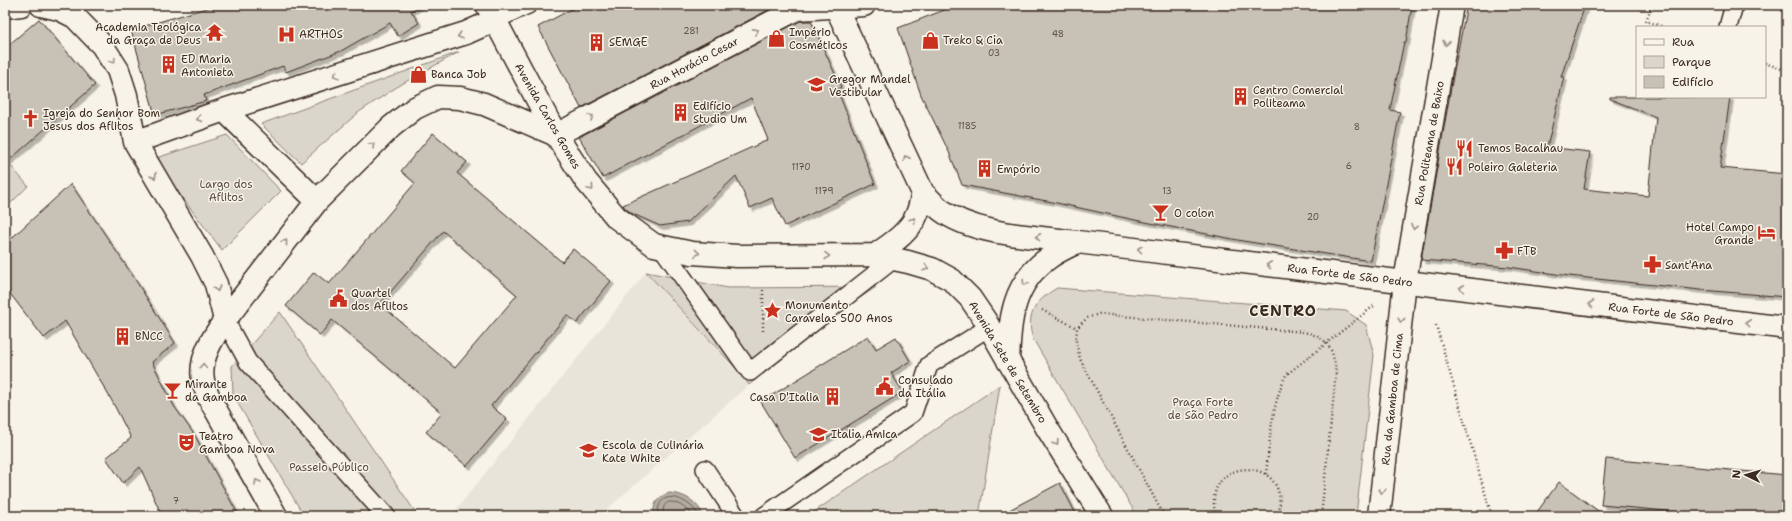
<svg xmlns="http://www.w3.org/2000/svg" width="1792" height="521" viewBox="0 0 1792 521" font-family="'Shantell Sans',sans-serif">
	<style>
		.built { fill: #e9e4d9 }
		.green { fill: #dbd6cb; stroke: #8b8074 }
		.water { fill: #b4aca0; stroke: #84786c }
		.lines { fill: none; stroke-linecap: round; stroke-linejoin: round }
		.shore { stroke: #6b5e52; stroke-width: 1 }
		.building { fill: #c8c1b6; stroke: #3b2a1e; fill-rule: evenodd; filter: url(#shadow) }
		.service-casing { stroke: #3b2a1e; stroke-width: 20 }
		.minor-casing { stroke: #3b2a1e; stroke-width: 25 }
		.tertiary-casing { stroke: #3b2a1e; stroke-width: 25 }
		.secondary-casing { stroke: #3b2a1e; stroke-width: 25 }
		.path { stroke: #3b2a1e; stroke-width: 2.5; stroke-dasharray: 1 3; stroke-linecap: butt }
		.service { stroke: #f7f3e8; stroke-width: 17 }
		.minor { stroke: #f7f3e8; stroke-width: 22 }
		.tertiary { stroke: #f7f3e8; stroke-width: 22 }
		.secondary { stroke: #f7f3e8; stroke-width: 22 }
		.oneway { stroke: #998e83 }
		.labels { text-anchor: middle; stroke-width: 3; stroke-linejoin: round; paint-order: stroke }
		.number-label { font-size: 9px; fill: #5e5044 }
		.poi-label { font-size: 11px; fill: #3b2a1e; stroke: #f7f3e8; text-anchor: start }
		.street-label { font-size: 11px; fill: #3b2a1e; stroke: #f7f3e8 }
		.park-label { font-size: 11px; fill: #5b4c41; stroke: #f7f3e8 }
		.district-label { font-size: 15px; font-weight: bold; letter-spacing: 1px; fill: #3b2a1e; stroke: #f7f3e8 }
	</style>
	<defs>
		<filter id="shadow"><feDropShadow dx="3.5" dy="3.5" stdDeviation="0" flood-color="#0004"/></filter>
	</defs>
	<rect width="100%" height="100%" fill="#f7f3e8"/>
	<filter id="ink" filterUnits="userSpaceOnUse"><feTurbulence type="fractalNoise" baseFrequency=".025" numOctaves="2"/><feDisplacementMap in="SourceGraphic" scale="8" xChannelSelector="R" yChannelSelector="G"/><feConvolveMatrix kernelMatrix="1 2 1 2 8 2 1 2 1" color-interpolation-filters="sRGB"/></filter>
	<g filter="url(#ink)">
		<path class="built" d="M 646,272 L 749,385 L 599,516 L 451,516 Z"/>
		<path class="green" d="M 459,52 L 400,85 L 359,112 L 301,163 L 261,124 Z
			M 227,135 L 281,191 L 222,250 L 153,159 Z
			M 5,159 L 28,186 L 5,209 Z
			M 646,272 L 728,288 L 876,287 L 817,327 L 749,385 L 743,376 Z
			M 1057,288 L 1346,311 L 1366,325 L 1374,355 L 1356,516 L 1137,516 L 1033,339 C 1025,315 1036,300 1057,288 Z
			M 280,312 L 418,516 L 304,516 L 233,395 L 232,366 Z
			M 1000,385 L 979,516 L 808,516 Z"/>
		<path class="water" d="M 669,493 C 683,493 699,502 703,516 L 654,516 C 652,505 658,496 669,493 Z"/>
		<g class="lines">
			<path class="shore" d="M 658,516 C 656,485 690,498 699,516
				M 663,516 C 661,490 685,506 694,516"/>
		</g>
		<path class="building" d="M 217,5 L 421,5 L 411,11 L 419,23 L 398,36 L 390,23 L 341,51 L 286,72 L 283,66 L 204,95 L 206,101 L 155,115 L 131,30 Z
			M 579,5 L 778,5 L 581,108 L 538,27 Z
			M 957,5 L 1412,5 L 1406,42 L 1404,42 L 1390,110 L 1400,112 L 1371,261 L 1243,241 L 1135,220 L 1052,202 L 962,185 L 949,152 L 921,95 L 898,28 Z
			M 1467,5 L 1585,5 L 1561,77 L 1564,77 L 1547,147 L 1590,152 L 1584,189 L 1648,196 L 1656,117 L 1610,99 L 1610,97 L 1730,97 L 1720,168 L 1787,174 L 1787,297 L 1701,290 L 1569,276 L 1509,267 L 1421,260 L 1453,76 Z
			M 39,19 L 95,85 L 5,164 L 5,48 Z
			M 800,21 L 811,21 L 841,87 L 837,89 L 875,184 L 785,226 L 772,198 L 750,208 L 736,176 L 688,222 L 660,226 L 633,214 L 626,209 L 623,205 L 768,140 L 751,98 L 603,178 L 579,137 Z
			M 433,133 L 467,162 L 457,173 L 562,262 L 573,249 L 611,281 L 577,323 L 567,315 L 491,406 L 507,419 L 467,466 L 426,432 L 442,413 L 332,320 L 320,335 L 286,306 L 314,272 L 329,284 L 415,183 L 401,171 ZM 443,231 L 517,295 L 455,368 L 380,304 Z
			M 71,184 L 133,276 L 175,343 L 152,362 L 174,406 L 194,434 L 239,516 L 162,516 L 140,467 L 123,483 L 106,458 L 131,438 L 112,401 L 65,321 L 44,338 L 5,287 L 5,244 Z
			M 868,336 L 876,349 L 896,337 L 910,361 L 891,373 L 903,392 L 795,458 L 761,402 Z
			M 1606,459 L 1787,475 L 1787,516 L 1721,516 L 1601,505 Z
			M 1559,482 L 1605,516 L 1534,516 Z
			M 1060,483 L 1077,516 L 998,516 Z"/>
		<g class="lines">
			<defs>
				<path id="service" d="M 495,20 L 528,5
					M 1728,27 L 1734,5
					M 660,245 L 750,372 L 894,259
					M 225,320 L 248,362 L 386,516
					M 705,469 L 736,516
					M 764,516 L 913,413 L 929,365 L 989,327"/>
				<path id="minor" d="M 41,5 L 59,9 L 75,17 L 102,45 L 118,70 L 126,95 L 135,142 L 202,256 L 216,284 L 225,320 L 317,201 L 391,127 L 415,108 L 438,97 L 460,98 L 484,104 L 556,135 L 797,9 L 864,5
					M 5,7 L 21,5
					M 224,110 L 317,201
					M 135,142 L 224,110 L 466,33 L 495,20
					M 225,320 C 213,337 199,358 203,380 C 204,386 207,392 209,398 L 276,516"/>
				<path id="tertiary" d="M 1379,516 L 1405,281 L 1452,5"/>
				<path id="secondary" d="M 487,5 L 556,135 L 586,181 L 617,218 L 654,245 L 692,253 L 737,256 L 875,255 L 908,262 L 932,269 L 952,280 L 970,298 L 985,320 L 1047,428 L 1102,516
					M 835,5 L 923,193 C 929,198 934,205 941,210 C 976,236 1035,236 1077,242 L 1787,328
					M 875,255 C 890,245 910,232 917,214 C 920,207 921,200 923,193
					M 1008,361 C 1010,319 1012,283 1050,257 C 1058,251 1068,247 1077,242"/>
			</defs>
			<use href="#service" class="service-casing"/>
			<use href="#minor" class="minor-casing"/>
			<use href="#tertiary" class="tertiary-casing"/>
			<use href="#secondary" class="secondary-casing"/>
			<path class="path" d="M 1652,5 L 1646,21 L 1664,27
				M 1765,63 L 1787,71
				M 1042,310 L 1077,328
				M 1436,325 L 1490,510 L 1489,516
				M 763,331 L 763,288
				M 1266,474 C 1270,441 1271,406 1286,375 L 1375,305
				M 1164,516 L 1080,359 L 1076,342 L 1077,328 L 1087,318 L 1099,314 L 1304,332 C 1330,338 1333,349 1336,373 L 1321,516
				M 1216,516 C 1199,454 1294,453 1278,516"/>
			<use href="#service" class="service"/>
			<use href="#minor" class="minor"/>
			<use href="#tertiary" class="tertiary"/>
			<use href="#secondary" class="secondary"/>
		</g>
		<defs><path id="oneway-chevron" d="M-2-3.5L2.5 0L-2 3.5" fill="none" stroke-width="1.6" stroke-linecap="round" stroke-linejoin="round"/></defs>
		<g class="oneway">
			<use href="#oneway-chevron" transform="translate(756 31) rotate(-28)"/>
			<use href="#oneway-chevron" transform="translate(460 36) rotate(162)"/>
			<use href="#oneway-chevron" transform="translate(1446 43) rotate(100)"/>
			<use href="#oneway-chevron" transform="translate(113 61) rotate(58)"/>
			<use href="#oneway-chevron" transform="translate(336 75) rotate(162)"/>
			<use href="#oneway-chevron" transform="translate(591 117) rotate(-28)"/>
			<use href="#oneway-chevron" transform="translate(199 119) rotate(160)"/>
			<use href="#oneway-chevron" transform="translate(372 145) rotate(-45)"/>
			<use href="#oneway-chevron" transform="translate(906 158) rotate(-115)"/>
			<use href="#oneway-chevron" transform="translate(154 176) rotate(60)"/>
			<use href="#oneway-chevron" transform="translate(591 188) rotate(50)"/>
			<use href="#oneway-chevron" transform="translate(913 220) rotate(-57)"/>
			<use href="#oneway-chevron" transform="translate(1414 227) rotate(100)"/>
			<use href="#oneway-chevron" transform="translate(1038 237) rotate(-173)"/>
			<use href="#oneway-chevron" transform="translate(285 242) rotate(-52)"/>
			<use href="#oneway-chevron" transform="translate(1140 249) rotate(-173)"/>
			<use href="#oneway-chevron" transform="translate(697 253) rotate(5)"/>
			<use href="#oneway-chevron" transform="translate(827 256) rotate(-1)"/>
			<use href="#oneway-chevron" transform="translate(1269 265) rotate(-173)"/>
			<use href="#oneway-chevron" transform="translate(926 268) rotate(18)"/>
			<use href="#oneway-chevron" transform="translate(1025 283) rotate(123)"/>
			<use href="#oneway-chevron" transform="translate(1462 288) rotate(-173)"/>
			<use href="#oneway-chevron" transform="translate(217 289) rotate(75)"/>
			<use href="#oneway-chevron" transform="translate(1591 304) rotate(-173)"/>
			<use href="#oneway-chevron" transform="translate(1401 320) rotate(96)"/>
			<use href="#oneway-chevron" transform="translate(1748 323) rotate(-173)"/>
			<use href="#oneway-chevron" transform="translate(203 366) rotate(-85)"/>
			<use href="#oneway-chevron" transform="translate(1056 443) rotate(58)"/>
			<use href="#oneway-chevron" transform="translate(257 482) rotate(-120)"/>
			<use href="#oneway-chevron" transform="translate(1382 491) rotate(96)"/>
		</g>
	</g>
	<defs>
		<symbol id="temple-bare" viewBox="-9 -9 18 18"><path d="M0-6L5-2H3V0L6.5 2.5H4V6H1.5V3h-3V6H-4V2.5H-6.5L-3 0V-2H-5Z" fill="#c8321e" stroke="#f7f3e8" stroke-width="2.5" paint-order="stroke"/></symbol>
		<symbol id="hospital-bare" viewBox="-9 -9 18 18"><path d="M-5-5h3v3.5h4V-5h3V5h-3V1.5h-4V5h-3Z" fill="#c8321e" stroke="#f7f3e8" stroke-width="2.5" paint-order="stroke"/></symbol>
		<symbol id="shop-bare" viewBox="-9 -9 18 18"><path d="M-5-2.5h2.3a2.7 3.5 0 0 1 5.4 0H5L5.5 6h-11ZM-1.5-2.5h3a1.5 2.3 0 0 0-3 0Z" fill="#c8321e" stroke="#f7f3e8" stroke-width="2.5" paint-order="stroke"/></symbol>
		<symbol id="building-bare" viewBox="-9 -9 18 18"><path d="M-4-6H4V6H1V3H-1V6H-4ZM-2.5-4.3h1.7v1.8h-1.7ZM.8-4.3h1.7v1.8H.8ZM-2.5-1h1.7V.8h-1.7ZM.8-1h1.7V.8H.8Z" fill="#c8321e" stroke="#f7f3e8" stroke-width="2.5" paint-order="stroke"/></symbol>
		<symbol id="university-bare" viewBox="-9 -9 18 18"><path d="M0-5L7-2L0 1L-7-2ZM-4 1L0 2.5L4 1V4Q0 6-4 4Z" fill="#c8321e" stroke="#f7f3e8" stroke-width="2.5" paint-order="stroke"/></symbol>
		<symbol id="church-bare" viewBox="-9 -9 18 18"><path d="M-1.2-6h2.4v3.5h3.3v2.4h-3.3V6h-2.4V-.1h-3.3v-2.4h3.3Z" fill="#c8321e" stroke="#f7f3e8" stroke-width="2.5" paint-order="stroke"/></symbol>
		<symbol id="restaurant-bare" viewBox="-9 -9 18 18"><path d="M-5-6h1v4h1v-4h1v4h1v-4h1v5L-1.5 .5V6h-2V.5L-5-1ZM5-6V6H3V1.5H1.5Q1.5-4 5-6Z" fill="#c8321e" stroke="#f7f3e8" stroke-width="2.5" paint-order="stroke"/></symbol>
		<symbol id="bar-bare" viewBox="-9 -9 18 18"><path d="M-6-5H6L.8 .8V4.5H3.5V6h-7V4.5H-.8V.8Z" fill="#c8321e" stroke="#f7f3e8" stroke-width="2.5" paint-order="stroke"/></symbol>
		<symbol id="hotel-bare" viewBox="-9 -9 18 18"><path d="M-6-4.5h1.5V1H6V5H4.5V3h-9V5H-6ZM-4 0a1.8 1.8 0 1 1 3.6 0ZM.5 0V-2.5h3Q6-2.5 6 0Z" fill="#c8321e" stroke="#f7f3e8" stroke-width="2.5" paint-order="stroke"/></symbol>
		<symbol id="pharmacy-bare" viewBox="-9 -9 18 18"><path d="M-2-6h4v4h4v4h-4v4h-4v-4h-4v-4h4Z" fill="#c8321e" stroke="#f7f3e8" stroke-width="2.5" paint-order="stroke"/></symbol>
		<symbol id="civic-bare" viewBox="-9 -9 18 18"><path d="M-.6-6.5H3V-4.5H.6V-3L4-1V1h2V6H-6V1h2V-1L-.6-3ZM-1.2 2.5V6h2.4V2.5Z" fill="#c8321e" stroke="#f7f3e8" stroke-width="2.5" paint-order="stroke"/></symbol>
		<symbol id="sight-bare" viewBox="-9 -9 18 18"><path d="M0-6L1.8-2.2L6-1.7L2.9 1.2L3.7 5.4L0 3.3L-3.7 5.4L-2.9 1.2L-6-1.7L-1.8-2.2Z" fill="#c8321e" stroke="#f7f3e8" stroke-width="2.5" paint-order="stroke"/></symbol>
		<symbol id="school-bare" viewBox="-9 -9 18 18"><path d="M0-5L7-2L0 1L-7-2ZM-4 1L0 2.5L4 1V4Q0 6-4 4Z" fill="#c8321e" stroke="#f7f3e8" stroke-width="2.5" paint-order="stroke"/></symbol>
		<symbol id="theatre-bare" viewBox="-9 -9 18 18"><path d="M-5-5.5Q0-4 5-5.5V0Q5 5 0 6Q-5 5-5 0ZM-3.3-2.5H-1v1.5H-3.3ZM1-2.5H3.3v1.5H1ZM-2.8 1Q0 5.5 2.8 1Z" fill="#c8321e" stroke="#f7f3e8" stroke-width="2.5" paint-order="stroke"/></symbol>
	</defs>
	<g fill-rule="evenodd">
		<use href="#temple-bare" x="202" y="20" width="25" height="25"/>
		<use href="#hospital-bare" x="274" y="22" width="25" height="25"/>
		<use href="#shop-bare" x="764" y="26" width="25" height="25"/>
		<use href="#shop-bare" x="918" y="28" width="25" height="25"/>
		<use href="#building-bare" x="584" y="30" width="25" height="25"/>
		<use href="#building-bare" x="156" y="52" width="25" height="25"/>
		<use href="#shop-bare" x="406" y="62" width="25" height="25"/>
		<use href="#university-bare" x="804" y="72" width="25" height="25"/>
		<use href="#building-bare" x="1228" y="84" width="25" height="25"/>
		<use href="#building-bare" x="668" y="100" width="25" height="25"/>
		<use href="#church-bare" x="18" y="106" width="25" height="25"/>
		<use href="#restaurant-bare" x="1452" y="136" width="25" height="25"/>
		<use href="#restaurant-bare" x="1442" y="154" width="25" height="25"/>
		<use href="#building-bare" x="972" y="156" width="25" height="25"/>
		<use href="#bar-bare" x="1148" y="200" width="25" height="25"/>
		<use href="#hotel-bare" x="1754" y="220" width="25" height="25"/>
		<use href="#pharmacy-bare" x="1492" y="238" width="25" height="25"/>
		<use href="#pharmacy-bare" x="1640" y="252" width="25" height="25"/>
		<use href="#civic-bare" x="326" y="286" width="25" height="25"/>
		<use href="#sight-bare" x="760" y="298" width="25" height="25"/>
		<use href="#building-bare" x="110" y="324" width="25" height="25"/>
		<use href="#civic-bare" x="872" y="374" width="25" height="25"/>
		<use href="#bar-bare" x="160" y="378" width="25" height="25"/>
		<use href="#building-bare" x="820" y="384" width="25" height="25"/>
		<use href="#school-bare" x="806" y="422" width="25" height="25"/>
		<use href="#theatre-bare" x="174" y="430" width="25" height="25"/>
		<use href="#university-bare" x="576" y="438" width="25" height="25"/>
	</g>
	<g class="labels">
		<g class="number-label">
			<text x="691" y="34">281</text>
			<text x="1058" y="37">48</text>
			<text x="994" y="56">03</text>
			<text x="967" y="129">1185</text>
			<text x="1357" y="130">8</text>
			<text x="1349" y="169">6</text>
			<text x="801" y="170">1170</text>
			<text x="824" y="194">1179</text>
			<text x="1167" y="194">13</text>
			<text x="1313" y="220">20</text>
			<text x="176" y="504">7</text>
		</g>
		<g class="poi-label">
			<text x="201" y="31" text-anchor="end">Academia Teológica<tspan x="201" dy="13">da Graça de Deus</tspan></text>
			<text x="789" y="36">Império<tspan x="789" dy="13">Cosméticos</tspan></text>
			<text x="299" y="38">ARTHOS</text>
			<text x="943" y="44">Treko &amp; Cia</text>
			<text x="609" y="46">SEMGE</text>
			<text x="181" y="63">ED Maria<tspan x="181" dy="13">Antonieta</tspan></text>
			<text x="431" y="78">Banca Job</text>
			<text x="829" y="83">Gregor Mandel<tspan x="829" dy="13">Vestibular</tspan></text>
			<text x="1253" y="94">Centro Comercial<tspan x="1253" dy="13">Politeama</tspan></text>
			<text x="693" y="110">Edifício<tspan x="693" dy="13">Studio Um</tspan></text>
			<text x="43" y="117">Igreja do Senhor Bom<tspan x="43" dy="13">Jesus dos Aflitos</tspan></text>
			<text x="1478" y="152">Temos Bacalhau</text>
			<text x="1468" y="171">Poleiro Galeteria</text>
			<text x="997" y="173">Empório</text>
			<text x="1174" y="217">O colon</text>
			<text x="1754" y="231" text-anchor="end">Hotel Campo<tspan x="1754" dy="13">Grande</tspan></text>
			<text x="1517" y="255">FTB</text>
			<text x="1665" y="269">Sant'Ana</text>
			<text x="351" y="297">Quartel<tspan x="351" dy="13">dos Aflitos</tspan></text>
			<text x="785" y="309">Monumento<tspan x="785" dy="13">Caravelas 500 Anos</tspan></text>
			<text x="135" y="340">BNCC</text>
			<text x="898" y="384">Consulado<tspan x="898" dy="13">da Itália</tspan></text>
			<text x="185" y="388">Mirante<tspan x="185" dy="13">da Gamboa</tspan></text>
			<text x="819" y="401" text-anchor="end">Casa D'Italia</text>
			<text x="831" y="438">Italia Amica</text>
			<text x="199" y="440">Teatro<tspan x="199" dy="13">Gamboa Nova</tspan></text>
			<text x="602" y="449">Escola de Culinária<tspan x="602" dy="13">Kate White</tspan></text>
		</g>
		<g class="street-label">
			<text transform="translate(694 63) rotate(-28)" y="4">Rua Horácio Cesar</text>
			<text transform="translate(548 116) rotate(60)" y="4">Avenida Carlos Gomes</text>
			<text transform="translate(1429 143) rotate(-80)" y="4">Rua Politeama de Baixo</text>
			<text transform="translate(1350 275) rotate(7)" y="4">Rua Forte de São Pedro</text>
			<text transform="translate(1671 314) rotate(7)" y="4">Rua Forte de São Pedro</text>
			<text transform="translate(1008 362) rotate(59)" y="4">Avenida Sete de Setembro</text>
			<text transform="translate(1392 399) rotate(-84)" y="4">Rua da Gamboa de Cima</text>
		</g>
		<g class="park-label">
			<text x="226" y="188">Largo dos<tspan x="226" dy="13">Aflitos</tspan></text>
			<text x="1203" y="406">Praça Forte<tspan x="1203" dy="13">de São Pedro</tspan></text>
			<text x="329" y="471">Passeio Público</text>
		</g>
		<g class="district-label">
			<text x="1283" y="316">CENTRO</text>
		</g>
	</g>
	<rect width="1792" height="521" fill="none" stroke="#f7f3e8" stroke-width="20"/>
	<rect x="10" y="10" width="1772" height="501" fill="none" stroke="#3b2a1e" stroke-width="1.5" filter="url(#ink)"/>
	<rect x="1636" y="26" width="130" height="72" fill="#f7f3e8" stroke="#aca397"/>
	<rect x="1644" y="39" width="20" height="6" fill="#f7f3e8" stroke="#aca397"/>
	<text x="1672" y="46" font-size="12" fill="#3b2a1e">Rua</text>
	<rect x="1644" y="56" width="20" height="12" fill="#dbd6cb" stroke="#aca397"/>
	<text x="1672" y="66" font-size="12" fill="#3b2a1e">Parque</text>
	<rect x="1644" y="76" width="20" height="12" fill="#c8c1b6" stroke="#aca397"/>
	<text x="1672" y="86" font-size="12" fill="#3b2a1e">Edifício</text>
	<g transform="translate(1746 475) rotate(275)" stroke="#f7f3e8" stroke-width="3" paint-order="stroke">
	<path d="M0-3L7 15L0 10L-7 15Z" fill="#3b2a1e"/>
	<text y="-6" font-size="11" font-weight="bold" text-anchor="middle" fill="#3b2a1e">N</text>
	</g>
</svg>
